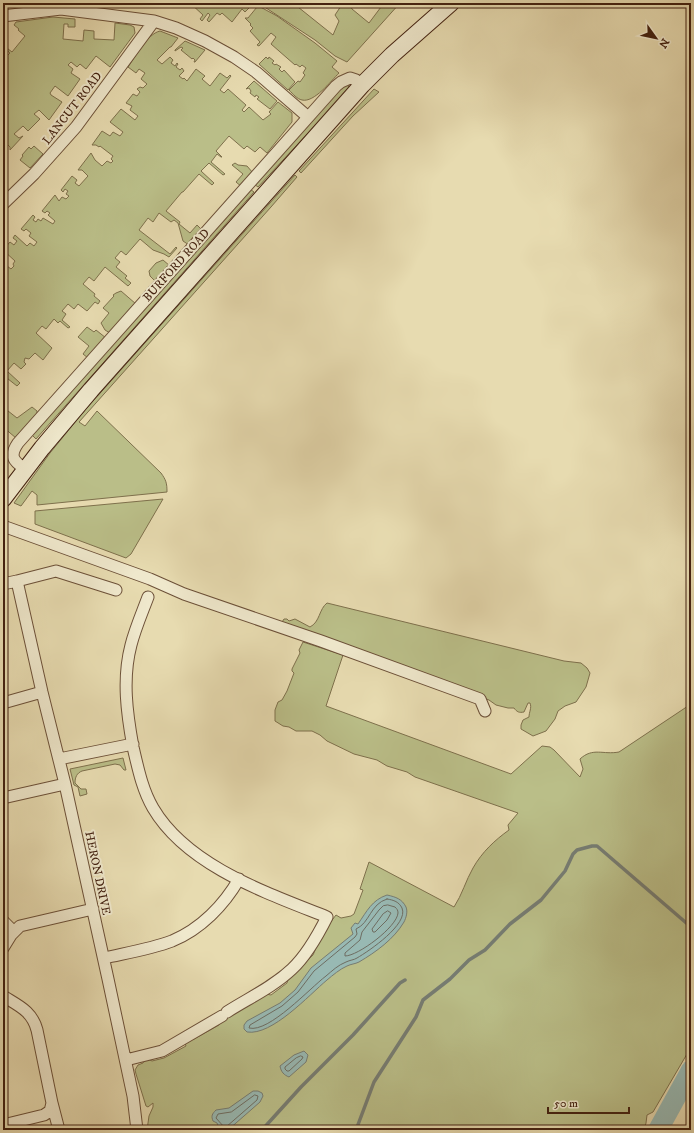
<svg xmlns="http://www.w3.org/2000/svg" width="694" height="1133" viewBox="0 0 694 1133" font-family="'IM FELL DW Pica',serif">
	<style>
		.green { fill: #babe88; stroke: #7e704c }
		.water { fill: #98b9b3; stroke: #767c72 }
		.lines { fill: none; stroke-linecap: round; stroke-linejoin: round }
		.shore { stroke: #6e6d62; stroke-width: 1 }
		.stream { stroke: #767c72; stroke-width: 3.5 }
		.river { stroke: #98b9b3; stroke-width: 20 }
		.minor-casing { stroke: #6c5038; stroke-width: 13 }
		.secondary-casing { stroke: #432110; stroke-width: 18 }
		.minor { stroke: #efe8cc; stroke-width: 11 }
		.secondary { stroke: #efe8cc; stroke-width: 16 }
		.labels { text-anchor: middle; stroke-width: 4; stroke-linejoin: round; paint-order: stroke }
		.street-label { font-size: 12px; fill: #432110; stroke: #efe8cc }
	</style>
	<rect width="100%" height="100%" fill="#e7dbb0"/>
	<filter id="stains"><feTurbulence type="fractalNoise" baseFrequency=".005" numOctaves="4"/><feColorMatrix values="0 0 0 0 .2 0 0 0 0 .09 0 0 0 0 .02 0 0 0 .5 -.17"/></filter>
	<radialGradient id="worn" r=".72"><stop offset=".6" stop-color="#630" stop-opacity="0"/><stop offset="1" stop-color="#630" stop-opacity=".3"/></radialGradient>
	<path class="green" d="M 190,3 L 253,3 L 277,16 L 315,43 L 337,61 L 332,67 L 339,73 C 331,81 314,103 302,100 C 297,99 293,94 289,90 L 298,81 L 300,82 L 305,75 L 303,73 L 306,68 L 302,65 L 300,67 L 296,64 L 295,65 L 271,44 L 276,37 L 271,33 L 259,46 L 257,45 L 260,42 L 250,31 L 253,28 L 250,25 L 251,24 L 245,18 L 248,18 L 257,7 L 253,4 L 245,12 L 242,9 L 232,22 L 222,13 L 220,15 L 217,13 L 209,22 L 207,20 L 210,15 L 208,13 L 202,21 L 200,19 L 203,15 Z
		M 261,3 L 293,3 L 333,35 L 339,21 L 335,15 L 339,9 L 342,3 L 349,3 L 352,9 L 369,23 L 384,3 L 400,3 L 347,62 L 335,56 L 315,40 L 260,4 Z
		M 53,17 L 75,19 L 75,27 L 68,27 L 68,24 L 64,24 L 63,39 L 83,41 L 84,30 L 94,31 L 94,39 L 114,40 L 115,23 L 130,25 L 134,27 L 135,33 L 110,67 L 96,56 L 86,69 L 80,64 L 77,67 L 71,62 L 68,65 L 73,69 L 71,73 L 80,79 L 68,96 L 55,86 L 50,93 L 51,95 L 62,102 L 49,120 L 39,110 L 34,114 L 40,119 L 28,131 L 23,126 L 14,134 L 19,138 L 23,136 L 10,150 L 10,147 L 7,144 L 3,146 L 3,64 L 8,58 L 3,54 L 3,51 L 8,55 L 10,53 L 3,47 L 3,45 L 12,52 L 25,36 L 18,30 L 19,29 L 14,25 L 16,22 Z
		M 160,31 L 178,38 L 171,47 L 170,47 L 157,60 L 162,64 L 170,57 L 173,60 L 171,63 L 175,66 L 177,63 L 178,64 L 176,67 L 180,70 L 182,68 L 184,71 L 179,76 L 183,79 L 184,78 L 187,81 L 196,69 L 205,76 L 202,79 L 210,86 L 220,73 L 227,78 L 230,75 L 231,76 L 220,90 L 224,93 L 228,89 L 246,105 L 242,110 L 244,112 L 249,107 L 263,120 L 271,114 L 269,112 L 278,102 L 292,113 L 292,122 L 267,153 L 260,147 L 255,152 L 247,146 L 244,149 L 229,136 L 216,151 L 222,157 L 221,157 L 217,154 L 211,162 L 225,174 L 223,175 L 209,163 L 201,171 L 214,183 L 212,185 L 199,174 L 183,192 L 182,192 L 166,211 L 180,222 L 179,224 L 190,233 L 197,225 L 202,230 L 189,245 L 183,241 L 178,223 L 174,220 L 171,222 L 159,213 L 153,222 L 148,218 L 139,230 L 170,254 L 176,247 L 177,248 L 169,257 L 164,254 L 153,250 L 140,239 L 126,255 L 121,251 L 115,258 L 120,262 L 116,267 L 127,276 L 125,278 L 131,283 L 128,286 L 105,267 L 94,281 L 89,277 L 83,284 L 95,294 L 94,296 L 100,301 L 98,304 L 95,302 L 87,311 L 78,304 L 74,309 L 68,304 L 62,311 L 66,314 L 62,320 L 70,327 L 68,328 L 60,321 L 58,323 L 54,319 L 46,329 L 42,326 L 36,333 L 52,348 L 43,360 L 35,353 L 29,359 L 25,358 L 24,362 L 26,364 L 21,369 L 14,363 L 7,371 L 20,383 L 17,386 L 3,375 L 3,263 L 11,269 L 14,266 L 13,264 L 15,261 L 3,250 L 10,242 L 14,245 L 17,241 L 13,238 L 15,235 L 27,246 L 30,243 L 34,246 L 37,242 L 29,236 L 31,233 L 26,229 L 24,231 L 21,229 L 33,215 L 35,217 L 33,220 L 36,222 L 38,219 L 41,221 L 43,218 L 53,224 L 55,221 L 48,215 L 50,213 L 47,211 L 45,213 L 42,211 L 55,195 L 59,201 L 62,197 L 66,199 L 69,196 L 66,194 L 68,191 L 65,189 L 63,192 L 61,190 L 72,176 L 77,180 L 75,183 L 79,186 L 88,176 L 82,170 L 78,170 L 91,153 L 95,160 L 102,166 L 107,161 L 111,163 L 113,161 L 111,159 L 113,156 L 100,146 L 99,147 L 96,145 L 92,145 L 102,131 L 110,136 L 113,132 L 120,136 L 123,132 L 110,122 L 121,109 L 135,120 L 138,116 L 130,110 L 132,106 L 126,103 L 133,94 L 137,96 L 140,92 L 137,89 L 140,87 L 143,88 L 147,84 L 141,79 L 145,73 L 139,69 L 136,73 L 128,67 C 135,57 147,34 160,31 Z
		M 185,41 L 205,50 L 195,62 L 194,62 L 195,60 L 193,58 L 192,59 L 181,50 L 183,48 L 181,47 L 175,51 L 175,50 Z
		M 266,57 L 268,59 L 269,57 L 274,61 L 272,63 L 275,65 L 276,64 L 281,67 L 279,69 L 282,72 L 284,70 L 295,82 L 288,90 L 259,64 Z
		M 254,81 L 277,101 L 270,109 L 257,99 L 259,97 L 256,95 L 255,97 L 250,93 L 251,91 L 249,88 L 246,89 Z
		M 347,84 L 349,87 L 347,91 L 258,187 L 254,184 L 339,90 Z
		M 374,89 L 379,92 L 353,116 L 301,173 L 299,171 Z
		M 34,146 L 43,154 L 30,168 L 20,160 L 23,156 L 22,155 L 29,147 L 31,149 Z
		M 235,163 L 238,165 L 247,166 L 253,173 L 242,187 L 236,182 L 243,174 L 232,165 Z
		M 295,175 L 297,177 L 271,207 L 79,422 L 85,426 L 97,411 L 161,473 C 166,480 167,483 167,492 L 37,505 L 37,495 L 32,491 L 21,506 L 14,503 L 50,453 L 85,410 Z
		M 250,189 L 254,192 L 36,439 L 31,434 Z
		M 163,260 L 170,266 L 156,282 L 150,276 L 149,271 L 156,263 Z
		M 121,291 L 136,304 L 110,333 L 105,330 L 101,323 L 109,313 L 103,308 L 114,296 L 113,295 L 116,293 Z
		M 87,327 L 94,332 L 96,330 L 106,338 L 88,358 L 83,354 L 89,346 L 78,337 Z
		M 3,407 L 17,418 L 32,407 L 37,411 L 37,414 L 16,438 L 3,427 Z
		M 163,499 L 131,554 L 126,558 L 35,524 L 35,511 Z
		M 327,603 L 564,661 L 581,663 L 587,668 L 590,673 L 586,687 L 576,702 L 565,706 L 558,711 L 555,719 L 546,731 L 533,736 L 521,729 L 521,725 L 523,720 L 529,717 C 529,712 532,708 530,703 L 528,703 L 524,712 C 519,713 517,712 514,708 L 508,708 L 496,705 L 489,700 L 401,666 L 283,624 L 282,622 L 284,619 L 287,619 L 289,621 L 295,619 L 310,627 C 320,622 319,609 327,603 Z
		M 303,642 L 343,655 L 326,706 L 511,774 L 542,746 L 550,747 L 554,750 L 580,777 L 583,769 L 580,759 C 593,747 603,755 619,752 L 691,704 L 691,1045 L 687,1054 L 653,1112 L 647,1115 L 646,1123 L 644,1130 L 147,1130 L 149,1116 L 153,1107 L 153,1103 L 148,1107 L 146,1106 L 136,1074 L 135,1070 L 138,1065 L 143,1063 L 145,1059 L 148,1059 L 152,1061 L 164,1058 L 186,1046 L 185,1043 L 191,1039 L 194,1039 L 219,1025 L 221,1020 L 266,994 L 271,995 L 287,983 L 288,979 L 313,955 C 316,950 315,945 318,940 C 323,931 330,923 336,915 L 341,918 L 351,916 L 354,914 L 363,890 L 360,889 L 369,862 L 454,907 C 462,895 466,880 473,868 C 482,852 495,840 509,830 L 508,825 L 518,813 L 415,777 L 407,772 L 387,766 L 377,760 L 354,754 L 327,741 L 320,735 L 312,731 L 296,731 L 289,727 L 283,726 L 275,721 L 275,710 L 278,702 L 282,700 L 287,691 L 294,673 L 292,671 L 292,669 L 300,653 L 299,650 Z
		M 123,758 L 126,770 L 124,770 L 120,765 L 115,764 L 82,771 C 77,773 75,777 75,783 L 81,789 L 86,789 L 87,794 L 80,796 L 78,787 L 74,785 L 70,769 Z"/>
	<path class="water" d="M 387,895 C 396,897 402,899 406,907 C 408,912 406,918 404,922 C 394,939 376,952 359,962 C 355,964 351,964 347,966 C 340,969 333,975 327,980 C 309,995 272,1036 247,1032 L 244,1029 L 244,1025 L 247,1021 L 280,1003 L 295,990 L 311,968 L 353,934 L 351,928 L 355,923 L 358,924 C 367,911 372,900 387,895 Z
		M 304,1051 L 308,1055 L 306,1062 L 289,1077 C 284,1075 281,1072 280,1066 L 294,1055 Z
		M 253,1091 L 258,1091 L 262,1093 L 263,1096 L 260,1102 L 228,1130 L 219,1128 L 217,1123 L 213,1121 C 211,1116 212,1114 216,1110 L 229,1108 Z"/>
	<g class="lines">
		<path class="shore" d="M 387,899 C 394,900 399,902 402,908 C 409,924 369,951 357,958 C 354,960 350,960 346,962 C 338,965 332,971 326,976 C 310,988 269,1033 249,1028 L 250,1025 L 282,1006 L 298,992 L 314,971 L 355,937 L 357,934 L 356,929 C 370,923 370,904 387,899 Z
			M 388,905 L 395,907 C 397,909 398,910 398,913 C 397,927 358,956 345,956 L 345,953 L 360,940 L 362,932 L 379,910 L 383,906 Z
			M 388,911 L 391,913 L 387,920 L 375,932 L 373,932 L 372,929 L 383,914 Z
			M 301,1056 L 303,1057 L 302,1059 L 289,1071 L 287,1071 L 285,1069 L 285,1067 L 296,1058 Z
			M 255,1095 L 258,1096 L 257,1100 L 226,1127 L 224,1127 L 216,1118 L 218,1114 L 231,1112 Z"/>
		<path class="stream" d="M 262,1130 L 301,1087 L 353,1035 L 400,983 L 405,980
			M 356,1130 L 374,1082 L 416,1017 L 423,1000 L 450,979 L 469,960 L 485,950 L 510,924 L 541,900 L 565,871 L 573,854 L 577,850 L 592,846 L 597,846 L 691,927"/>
		<path class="river" d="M 658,1130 L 691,1070"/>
		<defs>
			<path id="minor" d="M 3,16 L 61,9 L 154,21 L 176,28 L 205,41 L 234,57 L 256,72 L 308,117
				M 3,204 L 34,174 L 76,127 L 154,21
				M 25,469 C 13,461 9,456 18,443 L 336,86 L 341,82 L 350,78 L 356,80 L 362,85
				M 3,526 L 150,579 L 184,594 L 321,641 L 480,699 L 485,711
				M 17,581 L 56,571 L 116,590
				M 3,584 L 17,581 L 42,692 L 65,784 L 108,979 L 133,1096 L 137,1130
				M 148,597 C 142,613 135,629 131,645 C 122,679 127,714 133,747 C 138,768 142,789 153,808 C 187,866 267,893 327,917 C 318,935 307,955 292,969 C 273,987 249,998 227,1012
				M 3,703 L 42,692
				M 59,759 L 133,744
				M 3,798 L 65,784
				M 3,921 L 14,932
				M 3,948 L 11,935 L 20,926 L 93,909
				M 104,958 C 126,953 151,949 172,941 C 201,929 224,905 239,879
				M 3,996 C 19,1006 32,1011 37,1030 L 52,1103 L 50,1111 L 44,1115 L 3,1125
				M 126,1060 L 162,1051 L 222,1016
				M 52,1103 L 59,1130"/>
			<path id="secondary" d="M 3,499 L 42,448 L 91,390 L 362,85 L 392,55 L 451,3"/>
		</defs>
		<use href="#minor" class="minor-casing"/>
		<use href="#secondary" class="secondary-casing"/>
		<use href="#minor" class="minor"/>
		<use href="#secondary" class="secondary"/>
	</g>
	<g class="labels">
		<g class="street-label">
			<text transform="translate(72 108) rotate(-52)" y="4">LANCUT ROAD</text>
			<text transform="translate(176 265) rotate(-48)" y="4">BURFORD ROAD</text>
			<text transform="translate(98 873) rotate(78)" y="4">HERON DRIVE</text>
		</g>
	</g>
	<rect width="694" height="1133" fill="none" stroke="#e7dbb0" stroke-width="16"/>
	<rect x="4" y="4" width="686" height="1125" fill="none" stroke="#432110" stroke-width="2"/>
	<rect x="8" y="8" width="678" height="1117" fill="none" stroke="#432110"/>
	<g transform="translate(656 38) rotate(123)" stroke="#efe8cc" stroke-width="3" paint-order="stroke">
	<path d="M0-3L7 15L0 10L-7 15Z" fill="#432110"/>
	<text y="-6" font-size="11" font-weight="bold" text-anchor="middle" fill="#432110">N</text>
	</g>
	<path d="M548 1107v6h81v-6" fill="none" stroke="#432110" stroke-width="2"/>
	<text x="554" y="1107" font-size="12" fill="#432110" stroke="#efe8cc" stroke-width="3" paint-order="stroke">50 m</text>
	<rect width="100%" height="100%" filter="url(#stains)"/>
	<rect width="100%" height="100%" fill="url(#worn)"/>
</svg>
